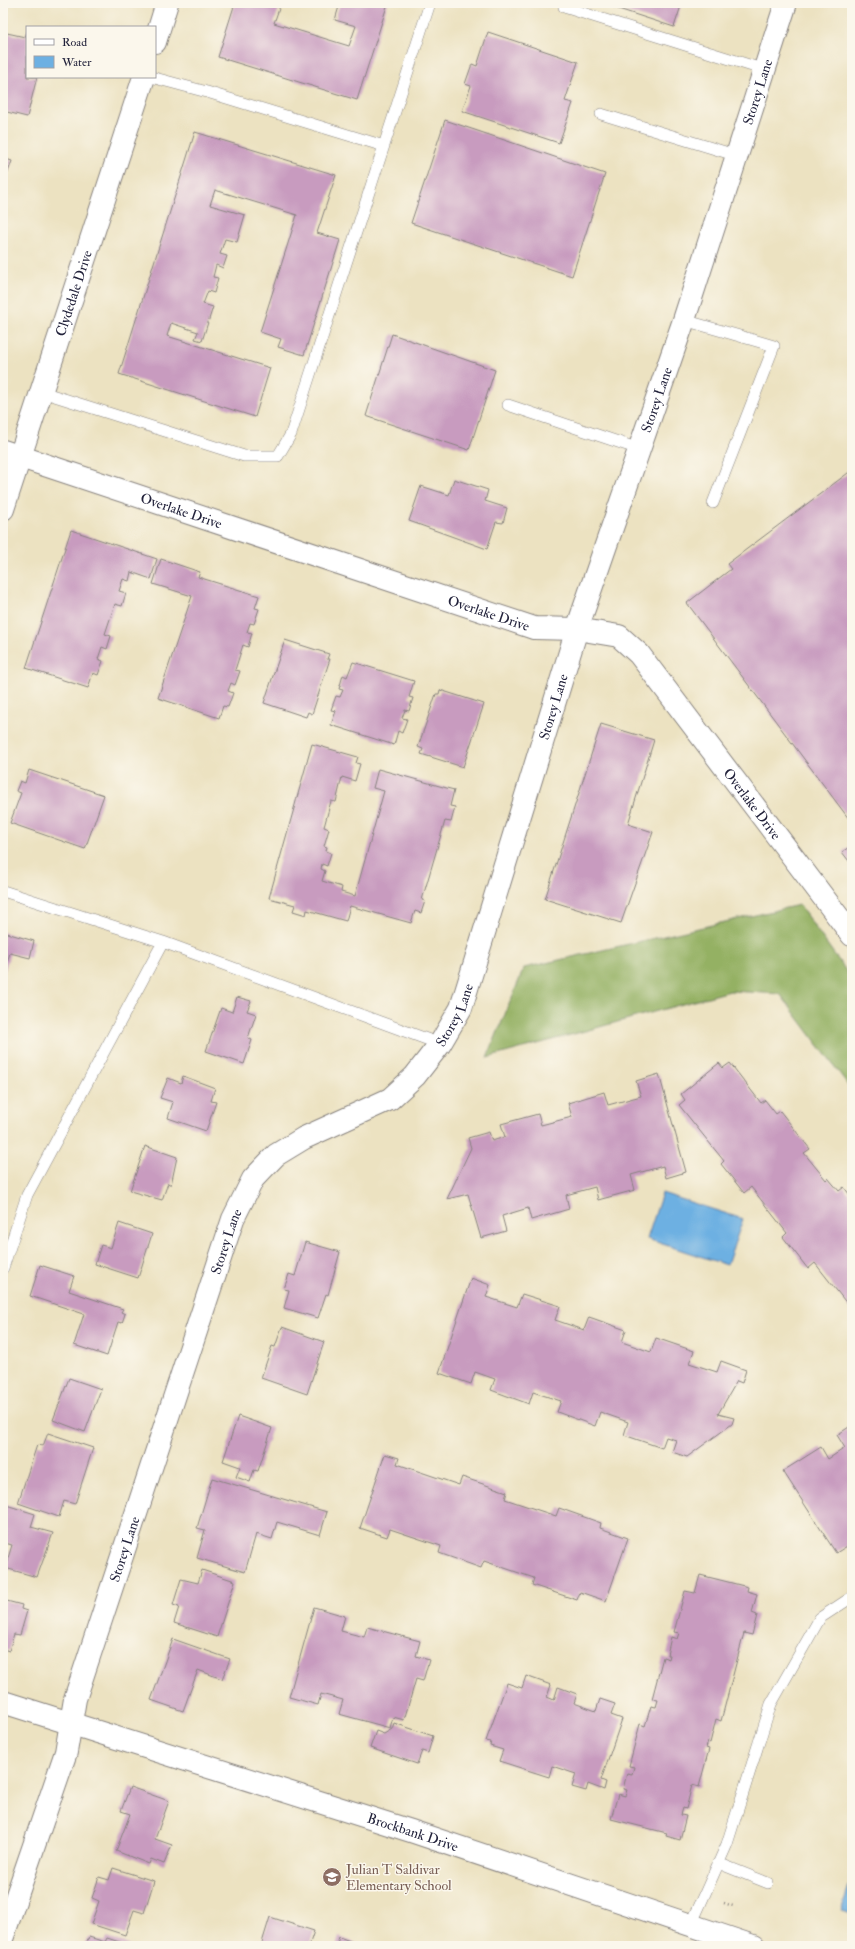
<svg xmlns="http://www.w3.org/2000/svg" width="855" height="1949" viewBox="0 0 855 1949" font-family="'IM FELL Double Pica',serif">
	<style>
		.forest { fill: #94b164; stroke: #5b6a50 }
		.water { fill: #6db0e2; stroke: #48698e }
		.building { fill: #c89bbf }
		.lines { fill: none; stroke-linecap: round; stroke-linejoin: round }
		.lane-casing { stroke: #87827e; stroke-width: 12 }
		.street-casing { stroke: #87827e; stroke-width: 24 }
		.secondary-casing { stroke: #87827e; stroke-width: 24 }
		.path { stroke: #87827e; stroke-width: 2.5; stroke-dasharray: 1 3; stroke-linecap: butt }
		.lane { stroke: #fff; stroke-width: 11 }
		.street { stroke: #fff; stroke-width: 22 }
		.secondary { stroke: #fff; stroke-width: 22 }
		.labels { text-anchor: middle; stroke-width: 3; stroke-linejoin: round; paint-order: stroke }
		.street-label { font-size: 14px; fill: #22223b; stroke: #fbf7ec }
		.education-label { font-size: 14px; fill: #785e54; stroke: #fbf7ec; text-anchor: start }
	</style>
	<rect width="100%" height="100%" fill="#fbf7ec"/>
	<filter id="ink" filterUnits="userSpaceOnUse"><feTurbulence type="fractalNoise" baseFrequency=".025" numOctaves="2"/><feDisplacementMap in="SourceGraphic" scale="8" xChannelSelector="R" yChannelSelector="G"/><feConvolveMatrix kernelMatrix="1 2 1 2 8 2 1 2 1" color-interpolation-filters="sRGB"/></filter>
	<filter id="wash" filterUnits="userSpaceOnUse"><feTurbulence type="fractalNoise" baseFrequency=".012" numOctaves="4" result="noise"/><feDisplacementMap in="SourceGraphic" scale="16" xChannelSelector="R" yChannelSelector="G"/><feGaussianBlur stdDeviation="0.9" result="paint"/><feColorMatrix in="noise" values="0 0 0 0 0 0 0 0 0 0 0 0 0 0 0 0 0 1.4 0 .05"/><feComposite in="paint" operator="in"/></filter>
	<g filter="url(#wash)">
		<rect width="100%" height="100%" fill="#ece2c1"/>
		<path class="forest" d="M 799,905 L 852,979 L 852,1090 L 780,994 L 730,991 L 487,1058 L 524,968 Z"/>
		<path class="water" d="M 662,1193 L 743,1219 L 727,1265 L 647,1239 Z
			M 852,1877 L 852,1913 L 841,1910 Z"/>
		<g id="blocks">
			<path class="building" d="M 235,3 L 281,3 L 274,23 L 349,46 L 356,26 L 335,20 L 340,3 L 388,3 L 357,100 L 218,57 Z
				M 600,3 L 682,3 L 674,27 Z
				M 27,32 L 27,77 L 37,77 L 27,117 L 3,111 L 3,49 L 7,33 L 25,37 Z
				M 488,32 L 578,62 L 565,101 L 573,103 L 559,143 L 462,111 L 471,86 L 465,84 L 472,64 L 477,66 Z
				M 445,120 L 605,174 L 572,276 L 411,223 Z
				M 195,132 L 336,175 L 317,233 L 340,240 L 304,355 L 278,347 L 281,339 L 260,332 L 297,215 L 215,190 L 210,205 L 245,215 L 237,242 L 225,239 L 220,254 L 227,256 L 223,268 L 216,265 L 213,277 L 218,278 L 214,293 L 208,291 L 203,304 L 213,307 L 202,341 L 195,339 L 198,332 L 171,323 L 167,336 L 270,368 L 255,417 L 119,374 Z
				M 3,158 L 12,161 L 3,186 Z
				M 392,334 L 495,370 L 469,450 L 366,416 Z
				M 852,470 L 852,823 L 687,603 L 731,569 L 727,564 Z
				M 454,479 L 488,490 L 485,501 L 507,508 L 503,523 L 496,522 L 487,549 L 409,521 L 421,486 L 449,495 Z
				M 71,530 L 157,559 L 151,579 L 131,572 L 129,581 L 123,579 L 119,591 L 126,593 L 122,606 L 115,604 L 105,634 L 111,636 L 107,649 L 102,647 L 98,659 L 103,661 L 98,675 L 93,673 L 88,688 L 26,668 Z
				M 161,559 L 200,572 L 198,577 L 259,596 L 255,608 L 259,609 L 254,624 L 250,623 L 247,632 L 252,633 L 248,647 L 243,645 L 235,670 L 240,671 L 235,685 L 231,683 L 228,691 L 233,693 L 228,707 L 223,706 L 219,718 L 158,698 L 192,596 L 153,584 Z
				M 285,640 L 329,654 L 327,659 L 330,659 L 312,714 L 308,712 L 306,717 L 264,703 Z
				M 353,662 L 414,681 L 409,697 L 413,698 L 409,711 L 405,710 L 402,718 L 407,719 L 402,733 L 398,731 L 394,745 L 331,725 L 336,711 L 331,710 L 336,696 L 340,697 L 343,690 L 339,689 L 343,675 L 347,677 Z
				M 440,690 L 484,704 L 463,767 L 421,754 L 423,749 L 418,747 L 436,694 L 439,694 Z
				M 601,724 L 654,740 L 628,824 L 653,832 L 621,923 L 545,899 Z
				M 312,744 L 358,757 L 356,763 L 360,764 L 355,781 L 342,777 L 336,802 L 331,801 L 324,827 L 329,829 L 324,846 L 327,847 L 326,851 L 331,853 L 327,866 L 322,864 L 321,869 L 325,871 L 322,881 L 342,887 L 341,892 L 355,896 L 384,791 L 373,788 L 378,769 L 454,790 L 450,806 L 455,807 L 451,822 L 445,821 L 422,900 L 425,901 L 421,913 L 415,911 L 411,923 L 350,906 L 346,921 L 307,910 L 306,915 L 293,911 L 295,905 L 269,898 Z
				M 29,770 L 104,795 L 85,849 L 10,823 L 21,793 L 16,791 L 20,781 L 25,783 Z
				M 852,845 L 852,865 L 842,852 Z
				M 3,932 L 34,941 L 30,958 L 10,953 L 3,976 Z
				M 237,997 L 251,1001 L 247,1011 L 256,1014 L 248,1038 L 252,1040 L 244,1064 L 206,1051 L 221,1008 L 232,1012 Z
				M 719,1063 L 723,1068 L 730,1063 L 761,1103 L 765,1100 L 776,1114 L 780,1111 L 810,1149 L 804,1153 L 826,1180 L 828,1178 L 839,1191 L 844,1187 L 852,1198 L 852,1310 L 815,1263 L 808,1269 L 783,1237 L 787,1233 L 751,1187 L 744,1193 L 721,1164 L 724,1161 L 679,1105 L 685,1100 L 681,1094 Z
				M 659,1074 L 686,1172 L 666,1178 L 663,1166 L 631,1175 L 635,1190 L 598,1200 L 595,1187 L 566,1195 L 569,1209 L 531,1220 L 528,1208 L 502,1216 L 506,1231 L 481,1238 L 468,1194 L 447,1199 L 471,1148 L 468,1138 L 489,1132 L 492,1141 L 505,1137 L 501,1124 L 538,1114 L 541,1125 L 572,1117 L 568,1103 L 604,1092 L 608,1105 L 641,1096 L 636,1081 Z
				M 183,1076 L 215,1088 L 211,1101 L 216,1102 L 206,1131 L 168,1118 L 173,1102 L 160,1098 L 168,1078 L 181,1083 Z
				M 145,1146 L 177,1157 L 171,1185 L 168,1183 L 162,1200 L 130,1191 Z
				M 119,1223 L 152,1234 L 138,1278 L 95,1264 L 101,1245 L 111,1248 Z
				M 305,1242 L 340,1252 L 328,1295 L 326,1294 L 318,1318 L 284,1308 L 289,1290 L 284,1289 L 289,1274 L 295,1276 Z
				M 40,1265 L 74,1276 L 69,1291 L 123,1309 L 121,1312 L 125,1314 L 122,1323 L 118,1322 L 107,1356 L 74,1345 L 84,1314 L 30,1296 Z
				M 471,1278 L 490,1285 L 486,1297 L 517,1307 L 522,1294 L 560,1306 L 555,1320 L 584,1330 L 589,1317 L 626,1330 L 622,1342 L 651,1352 L 656,1338 L 694,1351 L 689,1363 L 717,1372 L 721,1361 L 746,1370 L 742,1383 L 737,1381 L 718,1414 L 734,1418 L 732,1424 L 687,1457 L 672,1452 L 676,1440 L 666,1437 L 662,1448 L 624,1435 L 628,1422 L 600,1412 L 595,1426 L 557,1412 L 561,1401 L 533,1392 L 529,1404 L 491,1390 L 495,1379 L 475,1372 L 471,1384 L 439,1373 Z
				M 282,1327 L 324,1342 L 307,1394 L 261,1378 L 272,1346 L 275,1347 Z
				M 69,1378 L 101,1389 L 85,1432 L 53,1420 Z
				M 238,1416 L 272,1428 L 258,1471 L 254,1470 L 250,1482 L 236,1477 L 240,1467 L 223,1461 Z
				M 852,1425 L 852,1543 L 836,1553 L 783,1471 L 821,1447 L 828,1459 L 845,1448 L 837,1435 Z
				M 48,1433 L 93,1448 L 75,1504 L 64,1501 L 59,1517 L 18,1503 L 37,1445 L 43,1446 Z
				M 385,1454 L 399,1458 L 397,1464 L 459,1485 L 462,1477 L 507,1492 L 505,1499 L 556,1516 L 559,1508 L 601,1523 L 600,1528 L 628,1538 L 606,1601 L 580,1592 L 577,1600 L 532,1585 L 534,1578 L 484,1561 L 481,1568 L 439,1553 L 441,1546 L 390,1529 L 387,1537 L 360,1528 Z
				M 212,1478 L 327,1512 L 320,1535 L 277,1522 L 272,1539 L 256,1534 L 245,1572 L 197,1558 L 205,1530 L 197,1528 Z
				M 3,1504 L 35,1514 L 31,1527 L 53,1533 L 37,1577 L 5,1568 L 12,1545 L 3,1543 Z
				M 202,1570 L 235,1581 L 217,1637 L 174,1623 L 179,1607 L 173,1605 L 181,1579 L 198,1583 Z
				M 700,1575 L 748,1587 L 747,1591 L 757,1594 L 752,1613 L 757,1615 L 752,1635 L 744,1633 L 721,1721 L 716,1719 L 710,1743 L 708,1742 L 706,1748 L 709,1749 L 699,1787 L 692,1785 L 686,1809 L 683,1808 L 681,1815 L 686,1816 L 680,1840 L 666,1836 L 667,1833 L 611,1819 L 618,1794 L 625,1796 L 627,1790 L 623,1789 L 627,1773 L 632,1774 L 634,1767 L 629,1766 L 640,1724 L 645,1726 L 651,1706 L 656,1707 L 658,1700 L 652,1699 L 663,1657 L 669,1659 L 670,1655 L 667,1655 L 671,1637 L 677,1639 L 679,1633 L 674,1632 L 685,1591 L 695,1593 Z
				M 3,1600 L 22,1605 L 21,1609 L 27,1611 L 20,1635 L 14,1634 L 9,1651 L 3,1649 Z
				M 314,1607 L 345,1616 L 341,1631 L 364,1637 L 367,1627 L 420,1641 L 416,1656 L 429,1660 L 423,1681 L 416,1679 L 404,1720 L 393,1717 L 390,1728 L 339,1714 L 343,1700 L 321,1694 L 318,1705 L 289,1697 Z
				M 173,1639 L 230,1659 L 222,1679 L 198,1670 L 183,1711 L 151,1700 Z
				M 526,1676 L 551,1685 L 547,1697 L 554,1700 L 558,1687 L 577,1694 L 574,1703 L 596,1711 L 600,1699 L 615,1704 L 611,1715 L 622,1719 L 601,1780 L 606,1782 L 604,1790 L 588,1784 L 586,1791 L 572,1787 L 576,1774 L 552,1766 L 549,1777 L 499,1761 L 503,1750 L 490,1746 L 491,1742 L 486,1741 L 507,1683 L 522,1688 Z
				M 394,1723 L 433,1736 L 428,1753 L 422,1751 L 417,1764 L 370,1748 L 376,1731 L 384,1734 L 392,1729 Z
				M 130,1787 L 169,1801 L 155,1839 L 172,1845 L 164,1864 L 151,1859 L 149,1864 L 116,1851 L 130,1814 L 121,1811 Z
				M 113,1868 L 154,1881 L 144,1913 L 134,1910 L 125,1935 L 91,1924 L 99,1901 L 92,1898 L 99,1877 L 109,1880 Z
				M 270,1917 L 314,1931 L 309,1946 L 261,1946 Z
				M 89,1937 L 105,1942 L 107,1938 L 132,1946 L 85,1946 Z
				M 339,1937 L 364,1946 L 336,1946 Z"/>
		</g>
	</g>
	<g filter="url(#ink)">
		<use href="#blocks" fill-opacity="0" stroke="#87827e" stroke-width="1"/>
		<g class="lines">
			<defs>
				<path id="lane" d="M 564,7 L 765,70
					M 151,77 L 207,92 L 384,146
					M 601,114 L 738,156
					M 684,320 L 774,346 L 713,503
					M 42,392 L 244,456 L 278,456 L 291,434 L 430,3
					M 508,405 L 639,449
					M 3,891 L 163,942 L 440,1044
					M 3,1268 L 27,1195 L 163,942
					M 718,1863 L 768,1883
					M 691,1925 L 727,1844 L 771,1704 L 820,1618 L 852,1597"/>
				<g id="street">
					<path d="M 155,42 L 167,3"/>
					<path id="s1" d="M 3,451 L 534,628 L 577,629 L 619,636 L 639,654 L 852,935"/>
					<path id="s2" d="M 3,509 L 144,77"/>
					<path id="s3" d="M 3,1936 L 66,1752 L 75,1699 L 233,1219 L 253,1179 L 276,1155 L 304,1138 L 390,1099 L 415,1076 L 440,1044 L 461,1008 L 577,629 L 684,320 L 786,3"/>
				</g>
				<g id="secondary">
					<path id="s4" d="M 3,1702 L 411,1831 L 753,1946"/>
				</g>
			</defs>
			<use href="#lane" class="lane-casing"/>
			<use href="#street" class="street-casing"/>
			<use href="#secondary" class="secondary-casing"/>
			<path class="path" d="M 724,1903 L 733,1906"/>
			<use href="#lane" class="lane"/>
			<use href="#street" class="street"/>
			<use href="#secondary" class="secondary"/>
		</g>
	</g>
	<defs>
		<symbol id="school-disc" viewBox="-11 -11 22 22"><circle r="9.5" fill="#8d6e63" stroke="#fbf7ec"/><path d="M0-5L7-2L0 1L-7-2ZM-4 1L0 2.5L4 1V4Q0 6-4 4Z" fill="#fff"/></symbol>
	</defs>
	<g fill-rule="evenodd">
		<use href="#school-disc" x="321" y="1866" width="22" height="22"/>
	</g>
	<g class="labels">
		<g class="street-label">
			<text dy="5" stroke="none"><textPath href="#s3" startOffset="2038">Storey Lane</textPath></text>
			<text dy="5" stroke="none"><textPath href="#s2" startOffset="227">Clydedale Drive</textPath></text>
			<text dy="5" stroke="none"><textPath href="#s3" startOffset="1714">Storey Lane</textPath></text>
			<text dy="5" stroke="none"><textPath href="#s1" startOffset="188">Overlake Drive</textPath></text>
			<text dy="5" stroke="none"><textPath href="#s1" startOffset="512">Overlake Drive</textPath></text>
			<text dy="5" stroke="none"><textPath href="#s3" startOffset="1390">Storey Lane</textPath></text>
			<text dy="5" stroke="none"><textPath href="#s1" startOffset="860">Overlake Drive</textPath></text>
			<text dy="5" stroke="none"><textPath href="#s3" startOffset="1066">Storey Lane</textPath></text>
			<text dy="5" stroke="none"><textPath href="#s3" startOffset="730">Storey Lane</textPath></text>
			<text dy="5" stroke="none"><textPath href="#s3" startOffset="406">Storey Lane</textPath></text>
			<text dy="5" stroke="none"><textPath href="#s4" startOffset="430">Brockbank Drive</textPath></text>
		</g>
		<g class="education-label">
			<text x="346" y="1874">Julian T Saldivar<tspan x="346" dy="16">Elementary School</tspan></text>
		</g>
	</g>
	<rect width="855" height="1949" fill="none" stroke="#fbf7ec" stroke-width="16"/>
	<rect x="26" y="26" width="130" height="52" fill="#fbf7ec" stroke="#a4a2a5"/>
	<rect x="34" y="39" width="20" height="6" fill="#ffffff" stroke="#a4a2a5"/>
	<text x="62" y="46" font-size="12" fill="#22223b">Road</text>
	<rect x="34" y="56" width="20" height="12" fill="#6db0e2" stroke="#a4a2a5"/>
	<text x="62" y="66" font-size="12" fill="#22223b">Water</text>
</svg>
